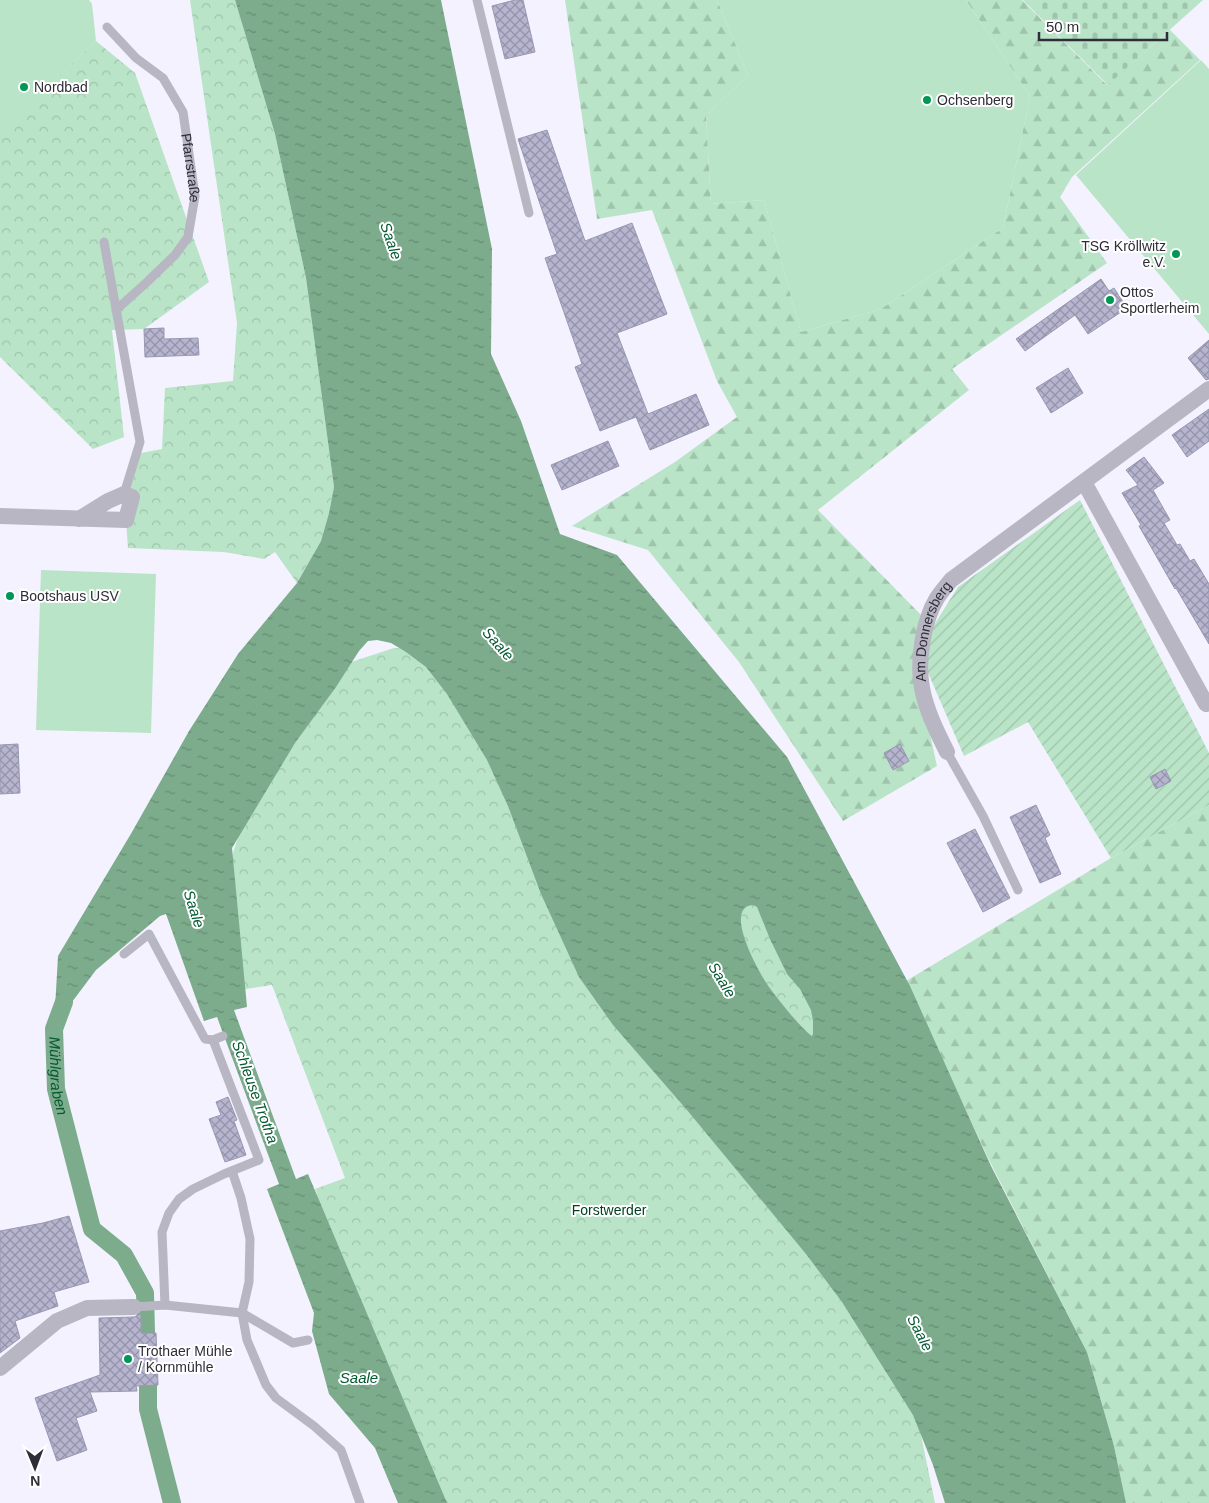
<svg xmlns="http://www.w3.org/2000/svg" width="1209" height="1503" viewBox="0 0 1209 1503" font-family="Arial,sans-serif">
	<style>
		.grass { fill: #b9e4c7 }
		.forest { fill: url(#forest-firs) }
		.cemetery { fill: url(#cemetery-stones) }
		.park { fill: url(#park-crowns) }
		.garden { fill: url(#garden-furrows) }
		.water { fill: url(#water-ripples); fill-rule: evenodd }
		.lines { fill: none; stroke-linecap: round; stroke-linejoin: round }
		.canal { stroke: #7cac8c; stroke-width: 18 }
		.building { fill: url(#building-cross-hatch); stroke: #9998b2 }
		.lane { stroke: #b7b6c2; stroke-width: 9 }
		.street { stroke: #b7b6c2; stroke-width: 16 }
		.poi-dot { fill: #029657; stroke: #fff; stroke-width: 2 }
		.labels { text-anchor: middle; stroke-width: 4; stroke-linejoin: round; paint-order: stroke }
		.poi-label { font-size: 14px; fill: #2e2d38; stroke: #fff; text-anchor: start }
		.street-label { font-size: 14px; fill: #2e2d38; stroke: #fff }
		.park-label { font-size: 14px; fill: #034123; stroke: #fff }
		.water-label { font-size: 15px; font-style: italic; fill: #045a32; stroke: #fff }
	</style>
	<defs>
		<pattern id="forest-firs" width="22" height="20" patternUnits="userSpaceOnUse" patternTransform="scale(1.25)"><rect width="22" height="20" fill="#b9e4c7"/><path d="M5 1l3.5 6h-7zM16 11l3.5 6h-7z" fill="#9fc4ac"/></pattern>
		<pattern id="cemetery-stones" width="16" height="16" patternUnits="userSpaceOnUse" patternTransform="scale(1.25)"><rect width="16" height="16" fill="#b9e4c7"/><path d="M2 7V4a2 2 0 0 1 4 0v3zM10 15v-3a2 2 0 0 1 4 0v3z" fill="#9fc4ac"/></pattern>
		<pattern id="park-crowns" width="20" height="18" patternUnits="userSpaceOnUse" patternTransform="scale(1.25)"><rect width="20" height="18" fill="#b9e4c7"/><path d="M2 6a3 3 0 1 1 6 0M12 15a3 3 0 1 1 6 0" fill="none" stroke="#9fc4ac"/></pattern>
		<pattern id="garden-furrows" width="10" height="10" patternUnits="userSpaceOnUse" patternTransform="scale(1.25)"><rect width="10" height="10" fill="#b9e4c7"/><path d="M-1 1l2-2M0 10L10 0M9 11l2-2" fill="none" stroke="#9fc4ac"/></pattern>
		<pattern id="water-ripples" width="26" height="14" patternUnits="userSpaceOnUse" patternTransform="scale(1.25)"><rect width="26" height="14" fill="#7cac8c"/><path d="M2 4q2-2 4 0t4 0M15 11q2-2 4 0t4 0" fill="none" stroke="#668c73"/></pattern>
		<pattern id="building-cross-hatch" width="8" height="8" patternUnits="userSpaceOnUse" patternTransform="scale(1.25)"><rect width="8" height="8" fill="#b6b4cf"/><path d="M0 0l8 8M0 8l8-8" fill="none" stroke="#9493a9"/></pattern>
	</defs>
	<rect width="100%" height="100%" fill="#f3f2fe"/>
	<path class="grass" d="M 0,0 L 89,0 L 92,4 L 96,41 L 0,133 Z
		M 717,0 L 966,0 L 1030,96 L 1003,228 L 881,309 L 801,332 L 764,200 L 711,204 L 706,116 L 748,75 Z
		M 1201,60 L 1209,69 L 1209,334 L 1076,175 Z
		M 41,570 L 156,574 L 151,733 L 36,730 Z"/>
	<path class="forest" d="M 565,0 L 717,0 L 748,75 L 706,116 L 711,204 L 764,200 L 801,332 L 881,309 L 1003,228 L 1030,96 L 966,0 L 1022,0 L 1107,85 L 1170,30 L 1200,60 L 1072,177 L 1060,197 L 1107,263 L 952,369 L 969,390 L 818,510 L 921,615 L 913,657 L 937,766 L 843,821 L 739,662 L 648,550 L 572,526 L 675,462 L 737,417 L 717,381 L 652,210 L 597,219 Z
		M 1209,805 L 1209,1503 L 1126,1503 L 1114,1446 L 1087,1352 L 989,1160 L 906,981 L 1111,858 Z"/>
	<path class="cemetery" d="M 1023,0 L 1203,0 L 1108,85 Z"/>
	<path class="park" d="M 190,0 L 235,0 L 275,134 L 306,278 L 334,487 L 329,513 L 321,541 L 297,583 L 275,552 L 264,559 L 224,552 L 128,548 L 124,494 L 136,454 L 162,449 L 165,388 L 233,381 L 237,323 Z
		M 96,41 L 135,73 L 209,282 L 144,329 L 112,330 L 124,437 L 93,449 L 0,357 L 0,132 Z
		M 394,648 L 407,648 L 788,920 L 898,1324 L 935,1503 L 443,1503 L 316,1195 L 317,1194 L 315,1189 L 345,1178 L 272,985 L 233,991 L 232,856 L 242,825 L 342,665 Z"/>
	<path class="garden" d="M 1080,500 L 1209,753 L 1209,805 L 1111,858 L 1028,722 L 964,756 L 926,668 L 929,633 L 958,587 Z"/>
	<path class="water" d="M 235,0 L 441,0 L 492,249 L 491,354 L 521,421 L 560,534 L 617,555 L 787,757 L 910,986 L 991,1166 L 1087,1352 L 1114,1446 L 1126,1503 L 945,1503 L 933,1465 L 913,1415 L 842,1302 L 806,1254 L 687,1110 L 613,1025 L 579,977 L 541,894 L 508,806 L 487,760 L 447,694 L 426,667 L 406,652 L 391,643 L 377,640 L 368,641 L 359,651 L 336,687 L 295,743 L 232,848 L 247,1007 L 234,1010 L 296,1179 L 308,1174 L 447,1503 L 398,1503 L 375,1448 L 329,1394 L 312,1331 L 314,1313 L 267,1189 L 279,1184 L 217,1017 L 204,1021 L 166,914 L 160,916 L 96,970 L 54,1026 L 58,956 L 132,832 L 189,731 L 238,654 L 297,583 L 321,541 L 329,513 L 334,487 L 306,278 L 275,134 ZM 753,905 L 757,907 L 770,939 L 787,974 L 800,989 L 811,1010 L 813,1021 L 813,1034 L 812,1036 C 803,1031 771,991 765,981 C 757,968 723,907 753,905 Z"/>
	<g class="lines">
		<g class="canal">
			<path id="s1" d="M 64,1002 L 54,1029 L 56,1089 L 92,1229 L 124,1255 L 145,1293 L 146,1333"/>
			<path d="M 148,1385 L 148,1409 L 172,1503"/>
		</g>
	</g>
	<path class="building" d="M 515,0 L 523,0 L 535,52 L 505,59 L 492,6 Z
		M 547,130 L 585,241 L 632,223 L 667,314 L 617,333 L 648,414 L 696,394 L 709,425 L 650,450 L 636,417 L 600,431 L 575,367 L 582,364 L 545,258 L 557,254 L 518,139 Z
		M 1101,279 L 1109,291 L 1114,288 L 1127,308 L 1088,334 L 1075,315 L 1025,351 L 1016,339 Z
		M 164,328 L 164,339 L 198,338 L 199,355 L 145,357 L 144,329 Z
		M 1209,340 L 1209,379 L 1206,380 L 1188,358 Z
		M 1068,368 L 1083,393 L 1051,413 L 1036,388 Z
		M 1209,409 L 1209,441 L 1187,457 L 1172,435 Z
		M 608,441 L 619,466 L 562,490 L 551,465 Z
		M 1144,457 L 1164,483 L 1153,490 L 1170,520 L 1164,523 L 1177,545 L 1180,544 L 1190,561 L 1194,559 L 1209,584 L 1209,644 L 1176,588 L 1175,589 L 1139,526 L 1141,525 L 1122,493 L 1138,485 L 1126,470 Z
		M 18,744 L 20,793 L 0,794 L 0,745 Z
		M 900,744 L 909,761 L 893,770 L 884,753 Z
		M 1165,769 L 1171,781 L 1156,789 L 1150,777 Z
		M 1036,805 L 1050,835 L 1045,838 L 1061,874 L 1040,883 L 1010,817 Z
		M 975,829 L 1010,898 L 983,912 L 947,843 Z
		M 228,1097 L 237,1120 L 234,1121 L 246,1155 L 225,1162 L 209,1119 L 221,1115 L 216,1102 Z
		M 69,1216 L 89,1282 L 54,1292 L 58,1306 L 15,1321 L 20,1338 L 0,1353 L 0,1231 L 43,1223 Z
		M 141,1314 L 141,1333 L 156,1333 L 158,1385 L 136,1386 L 137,1391 L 90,1392 L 97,1411 L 76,1418 L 87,1450 L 57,1461 L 35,1398 L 100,1375 L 99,1318 L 134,1317 Z"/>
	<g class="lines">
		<g class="lane">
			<path d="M 477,0 L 529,213"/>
			<path id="s2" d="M 107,27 L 136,58 L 163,78 L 183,112 L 195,196 L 188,237 L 175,255 L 147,282 L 116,310"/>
			<path d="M 104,242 L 140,442 L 124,494"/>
			<path d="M 947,752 L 983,816 L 1018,890"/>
			<path d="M 124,954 L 149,934 L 205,1039 L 213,1040 L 259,1160 L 224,1174 L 193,1189 L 179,1199 L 169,1213 L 162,1232 L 165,1305"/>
			<path d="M 213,1040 L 223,1036"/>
			<path d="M 232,1171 L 241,1198 L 250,1239 L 249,1282 L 242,1313 L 247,1340 L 266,1385 L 276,1398 L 314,1426 L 341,1450 L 360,1503"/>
			<path d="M 134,1307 L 165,1305 L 242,1313 L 293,1343 L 308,1340"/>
		</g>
		<g class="street">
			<path d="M 1084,482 L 1206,704"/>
			<path d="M 0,516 L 126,520 L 132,497 L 124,494 L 108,501 L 79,519"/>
			<path id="s3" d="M 947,752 C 937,732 926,710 922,688 C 917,662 923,621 937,598 C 941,592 946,586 951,580 L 1209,389"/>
			<path d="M 0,1368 L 57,1321 L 87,1308 L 134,1307"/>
		</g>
	</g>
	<g class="poi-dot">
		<circle cx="24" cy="87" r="5"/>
		<circle cx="927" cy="100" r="5"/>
		<circle cx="1176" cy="254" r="5"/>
		<circle cx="1110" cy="300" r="5"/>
		<circle cx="10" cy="596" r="5"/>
		<circle cx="128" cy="1359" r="5"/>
	</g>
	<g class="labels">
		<g class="poi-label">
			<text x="34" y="92">Nordbad</text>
			<text x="937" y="105">Ochsenberg</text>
			<text x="1166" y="251" text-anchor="end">TSG Kröllwitz<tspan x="1166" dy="16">e.V.</tspan></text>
			<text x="1120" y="297">Ottos<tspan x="1120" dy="16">Sportlerheim</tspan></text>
			<text x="20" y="601">Bootshaus USV</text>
			<text x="138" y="1356">Trothaer Mühle<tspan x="138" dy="16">/ Kornmühle</tspan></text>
		</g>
		<g class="street-label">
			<text dy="5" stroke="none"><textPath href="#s2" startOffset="172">Pfarrstraße</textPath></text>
			<text dy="5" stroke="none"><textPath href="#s3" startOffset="128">Am Donnersberg</textPath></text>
		</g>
		<g class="park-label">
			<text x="609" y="1215">Forstwerder</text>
		</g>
		<g class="water-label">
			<text transform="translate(391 241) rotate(71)" y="5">Saale</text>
			<text transform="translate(498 644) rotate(48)" y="5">Saale</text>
			<text transform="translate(194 909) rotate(73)" y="5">Saale</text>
			<text transform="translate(722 980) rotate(59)" y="5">Saale</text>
			<text dy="5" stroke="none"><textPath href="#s1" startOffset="76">Mühlgraben</textPath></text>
			<text transform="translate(255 1092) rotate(70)" y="5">Schleuse Trotha</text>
			<text transform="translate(920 1333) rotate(63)" y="5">Saale</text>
			<text x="359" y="1383">Saale</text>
		</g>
	</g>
	<g transform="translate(35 1468) rotate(179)" stroke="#ffffff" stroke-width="4" paint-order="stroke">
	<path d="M0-4L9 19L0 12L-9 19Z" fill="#2e2d38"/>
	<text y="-8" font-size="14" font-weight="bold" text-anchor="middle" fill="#2e2d38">N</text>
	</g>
	<path d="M1039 32v8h128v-8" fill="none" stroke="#2e2d38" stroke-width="2.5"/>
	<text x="1046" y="32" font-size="15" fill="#2e2d38" stroke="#ffffff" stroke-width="4" paint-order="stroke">50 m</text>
</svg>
